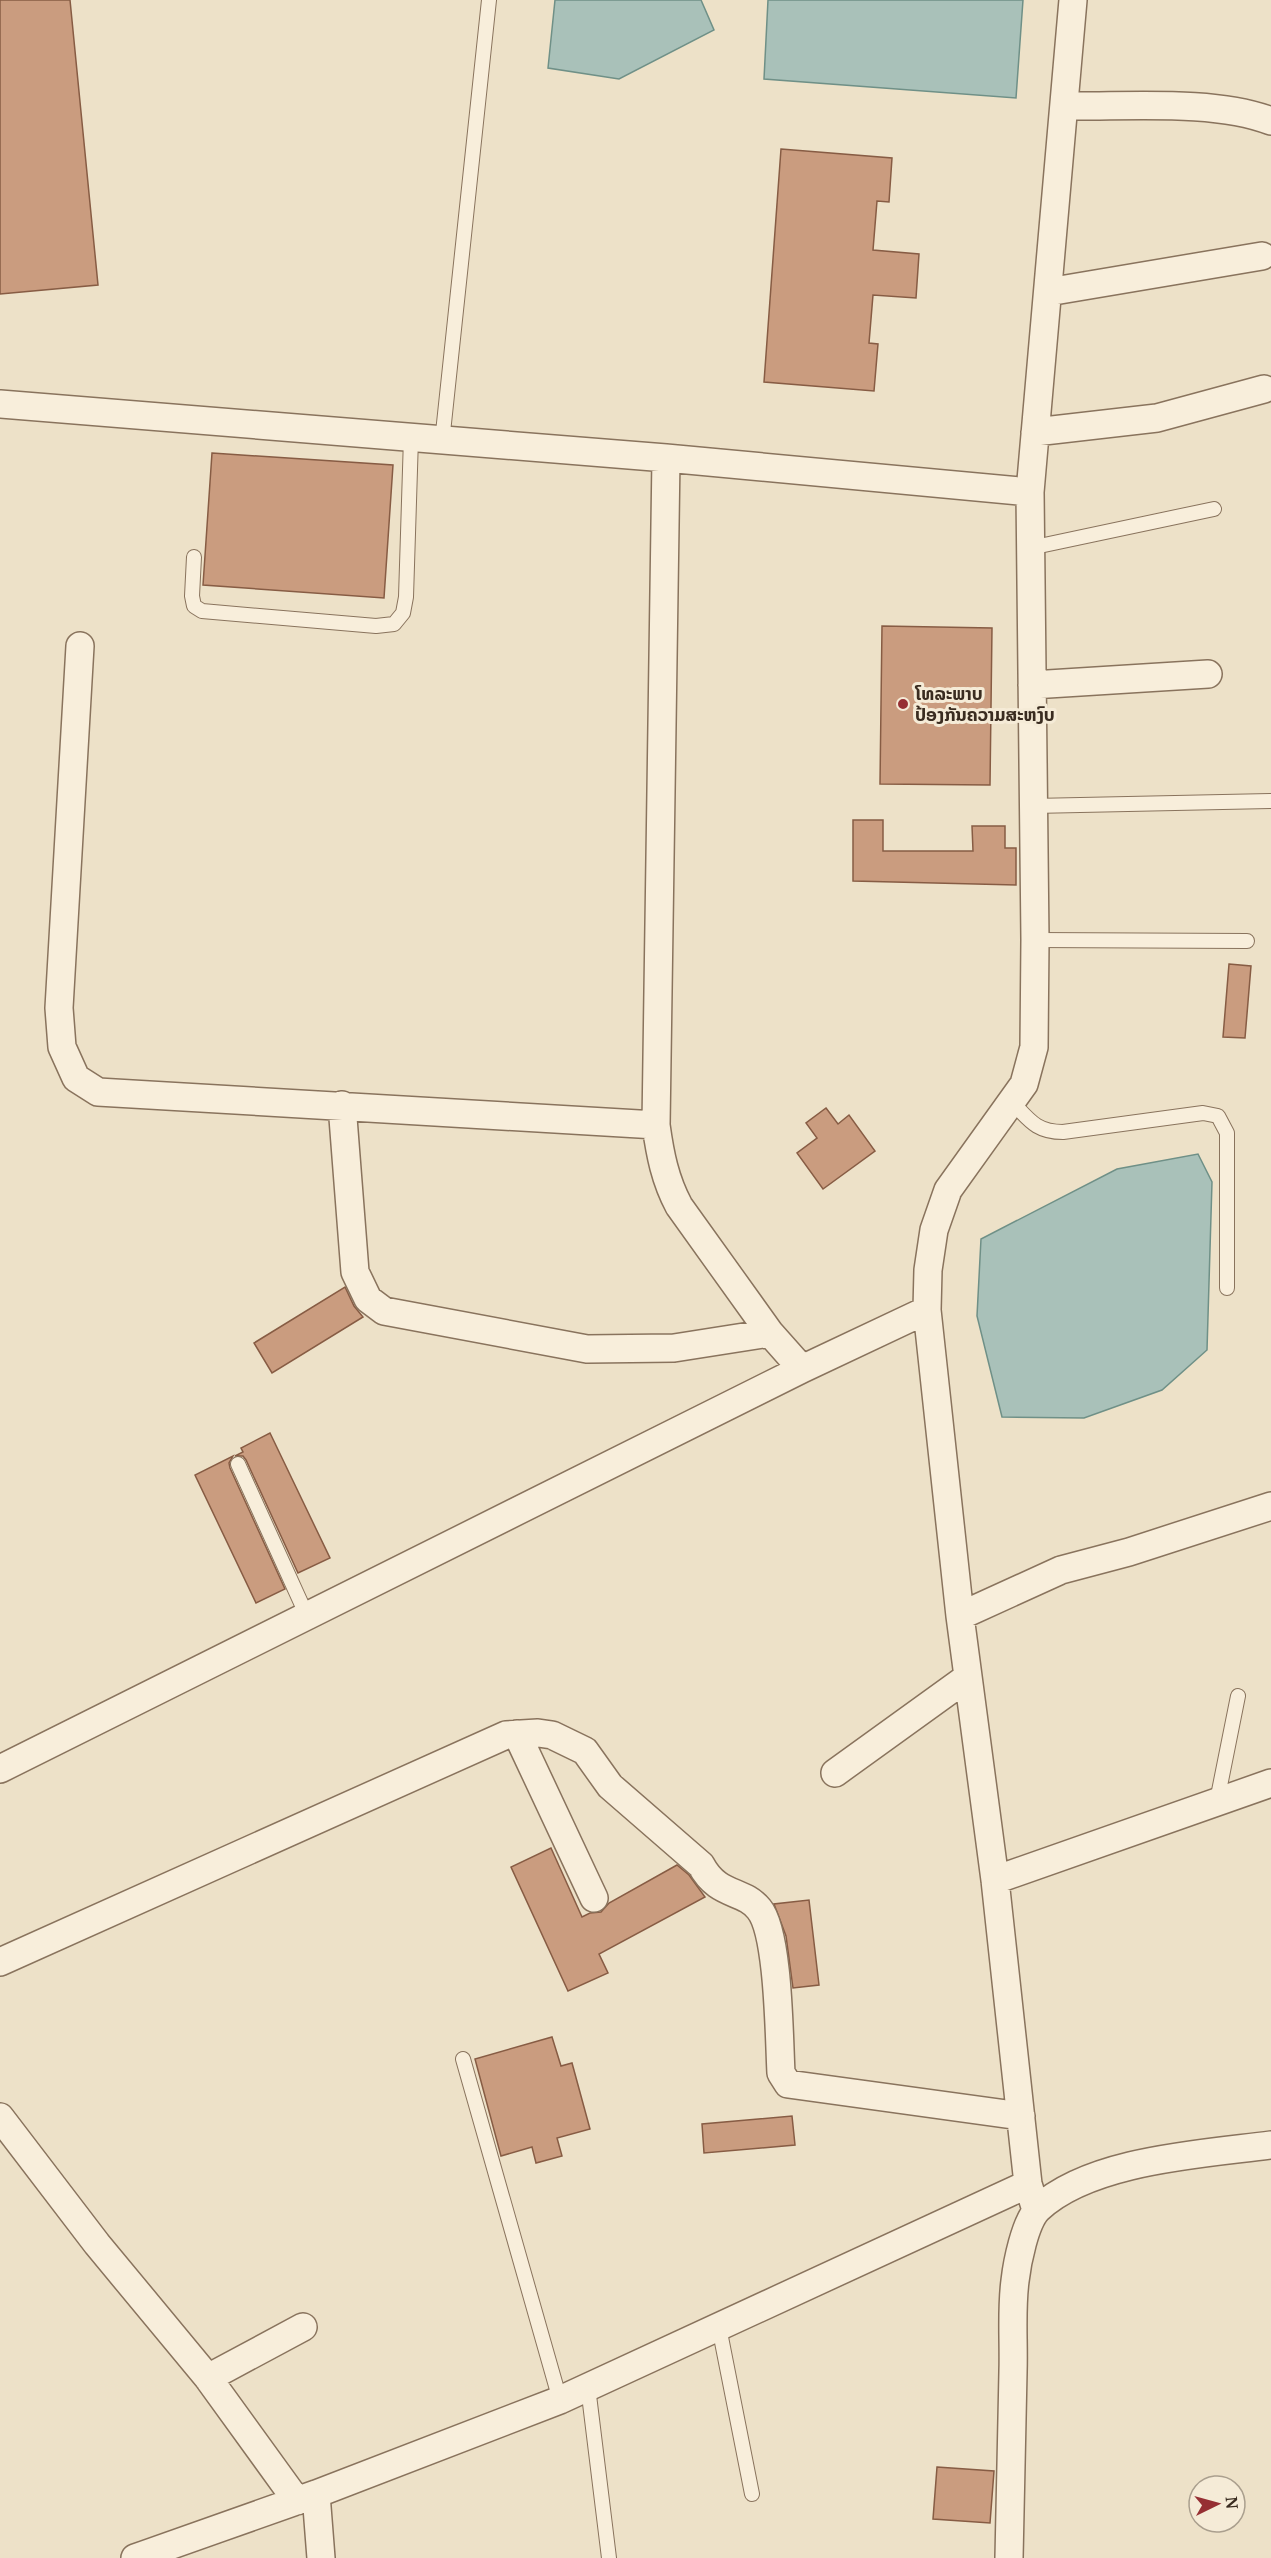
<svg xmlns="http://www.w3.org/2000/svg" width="1271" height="2558" viewBox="0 0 1271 2558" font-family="'Noto Serif','Noto Sans Lao',serif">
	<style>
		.water { fill: #a9c1b9; stroke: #6f9087; stroke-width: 1.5 }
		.building { fill: #ca9c7f; stroke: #875c44; stroke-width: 1.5 }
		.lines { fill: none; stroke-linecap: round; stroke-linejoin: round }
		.lane-casing { stroke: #89735d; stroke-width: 16 }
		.street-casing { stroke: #89735d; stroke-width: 30 }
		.lane { stroke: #f8eedb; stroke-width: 14 }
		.street { stroke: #f8eedb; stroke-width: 27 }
		.poi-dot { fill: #962f33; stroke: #f5ebd7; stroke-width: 2 }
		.labels { text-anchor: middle; stroke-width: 6; stroke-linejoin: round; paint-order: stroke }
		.poi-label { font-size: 18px; font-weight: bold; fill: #3a2c20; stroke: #f5ebd7; text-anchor: start }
	</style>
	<rect width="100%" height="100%" fill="#ede1c8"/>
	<path class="water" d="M 555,0 L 701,0 L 714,30 L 619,79 L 548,68 Z
		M 768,0 L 1023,0 L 1016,98 L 764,79 Z
		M 1198,1154 L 1212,1182 L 1207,1350 L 1162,1390 L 1084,1418 L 1002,1417 L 977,1316 L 981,1239 L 1117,1169 Z"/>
	<path class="building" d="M 0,0 L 70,0 L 98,285 L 0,294 Z
		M 781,149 L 892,158 L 889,202 L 877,201 L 873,250 L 919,254 L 916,298 L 873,295 L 869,343 L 878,344 L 874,391 L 764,382 Z
		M 212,453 L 393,465 L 384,598 L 203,585 Z
		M 882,626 L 992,628 L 990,785 L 880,784 Z
		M 853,820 L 883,820 L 883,851 L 973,851 L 972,826 L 1005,826 L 1005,848 L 1016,848 L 1016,885 L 853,881 Z
		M 1229,964 L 1251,966 L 1245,1038 L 1223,1037 Z
		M 826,1108 L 838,1124 L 849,1115 L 875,1151 L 823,1189 L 797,1153 L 817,1138 L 806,1123 Z
		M 345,1287 L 354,1306 L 363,1317 L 272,1373 L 254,1343 Z
		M 270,1433 L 330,1558 L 298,1573 L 246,1460 L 243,1456 L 235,1456 L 243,1452 L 241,1448 Z
		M 233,1456 L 229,1463 L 230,1468 L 285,1589 L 256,1603 L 195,1475 Z
		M 551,1848 L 582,1917 L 590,1913 L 601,1912 L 609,1903 L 677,1865 L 689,1875 L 705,1897 L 599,1954 L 608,1973 L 568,1991 L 511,1867 Z
		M 809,1900 L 819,1985 L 793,1988 L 786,1936 L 774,1904 Z
		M 552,2037 L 561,2066 L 572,2063 L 590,2129 L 557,2138 L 562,2156 L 536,2163 L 532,2147 L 501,2156 L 475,2059 Z
		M 792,2116 L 795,2145 L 704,2153 L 702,2124 Z
		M 937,2467 L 994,2471 L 990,2523 L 933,2519 Z"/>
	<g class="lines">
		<defs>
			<path id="lane" d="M 442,442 L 489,0
				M 1030,548 L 1214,509
				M 194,557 L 192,596 L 194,606 L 202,611 L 376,626 L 394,624 L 403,613 L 406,597 L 411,438
				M 1033,806 L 1270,801
				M 1035,940 L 1247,941
				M 1013,1103 C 1030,1121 1037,1132 1063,1132 L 1203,1113 L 1218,1116 L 1227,1133 L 1227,1288
				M 238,1464 L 307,1616
				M 1217,1801 L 1238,1696
				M 463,2059 L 560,2400
				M 719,2327 L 752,2494
				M 588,2387 L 609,2558"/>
			<path id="street" d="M 1064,106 C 1126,107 1215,99 1271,121
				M 1048,292 L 1262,256
				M 0,404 L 666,458 L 1030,492
				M 1035,432 L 1157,418 L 1264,389
				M 666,458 L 656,1125 C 660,1154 665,1180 679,1206 L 770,1333 L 802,1369
				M 80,646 L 59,1008 L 62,1047 L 76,1078 L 98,1092 L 656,1125
				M 1032,685 L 1208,674
				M 342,1105 L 355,1272 L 368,1299 L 384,1311 L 587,1349 L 674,1348 L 770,1333
				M 960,1616 L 1061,1570 L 1129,1552 L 1271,1506
				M 517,1734 L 594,1898
				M 0,1769 L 802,1369 L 927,1310
				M 835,1773 L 968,1677
				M 995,1880 L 1271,1783
				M 0,1962 L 506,1735 L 538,1733 L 552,1735 L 585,1751 L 610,1786 L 701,1865 C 718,1897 743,1889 759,1909 C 779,1933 779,2038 781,2073 L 788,2084 L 1021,2116
				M 0,2117 L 97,2244 L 208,2378 L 297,2501
				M 1036,2210 L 1028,2184 L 995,1880 L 960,1616 L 927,1310 L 928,1270 L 934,1230 L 948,1190 L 1024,1084 L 1034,1047 L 1035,940 L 1030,492 L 1073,0
				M 208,2378 L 303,2327
				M 316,2494 L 321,2558
				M 135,2558 L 316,2494 L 560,2400 L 1028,2184
				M 1009,2558 C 1010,2496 1012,2434 1013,2372 C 1014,2342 1011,2311 1015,2281 C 1017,2263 1025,2222 1038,2209 C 1090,2160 1202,2154 1271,2145"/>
		</defs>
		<use href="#lane" class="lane-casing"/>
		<use href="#street" class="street-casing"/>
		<use href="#lane" class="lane"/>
		<use href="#street" class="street"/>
	</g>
	<circle class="poi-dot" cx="903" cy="704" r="6"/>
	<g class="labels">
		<g class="poi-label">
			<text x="915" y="700">ໂທລະພາບ<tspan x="915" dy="21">ປ້ອງກັນຄວາມສະຫງົບ</tspan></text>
		</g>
	</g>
	<g transform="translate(1217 2504) rotate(85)"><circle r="28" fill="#f5ebd7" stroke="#aa9f8e" stroke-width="1.5"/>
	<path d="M0-4.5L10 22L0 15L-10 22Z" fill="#962f33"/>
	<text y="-9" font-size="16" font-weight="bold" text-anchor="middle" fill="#3a2c20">N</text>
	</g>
</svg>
